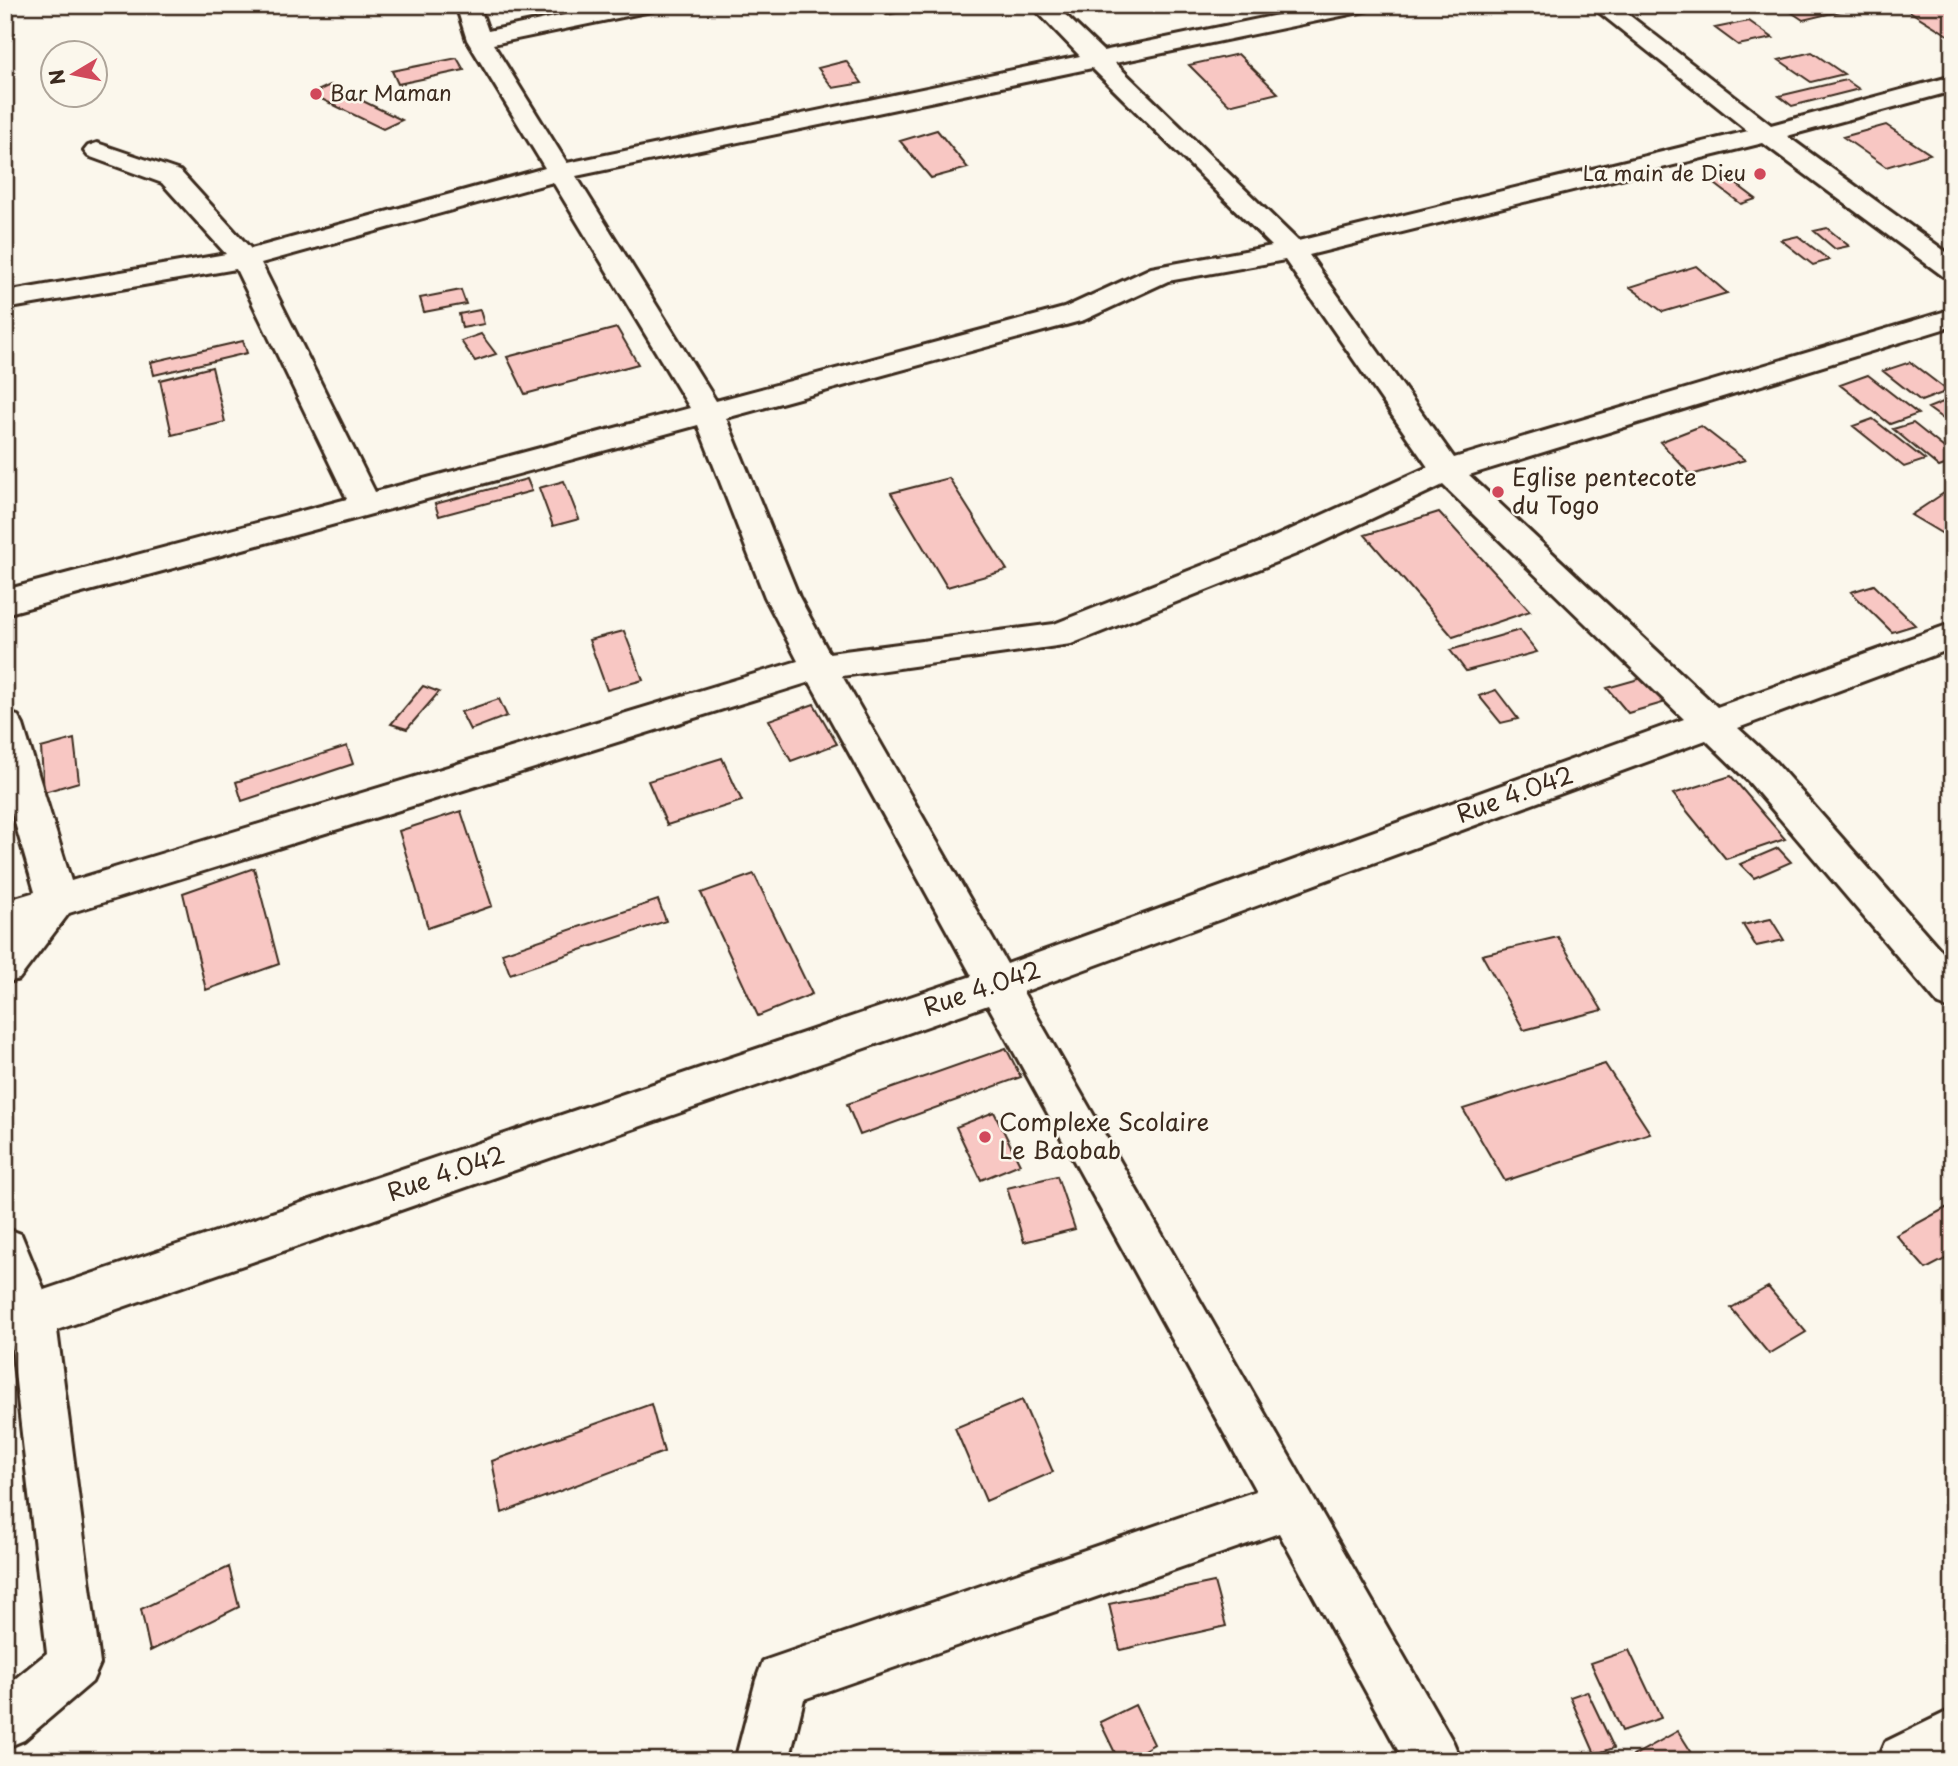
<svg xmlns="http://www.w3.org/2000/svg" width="1958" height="1766" viewBox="0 0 1958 1766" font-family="'Playpen Sans',sans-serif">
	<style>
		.building { fill: #f8c7c3; stroke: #3b2a1e; stroke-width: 2 }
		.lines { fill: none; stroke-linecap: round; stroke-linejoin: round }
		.street-casing { stroke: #3b2a1e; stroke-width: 6 }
		.street { fill: #fbf7ec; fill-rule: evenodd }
		.poi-dot { fill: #d1495b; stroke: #fbf7ec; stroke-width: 2.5 }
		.labels { text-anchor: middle; stroke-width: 5; stroke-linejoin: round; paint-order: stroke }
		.far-poi-label { font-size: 21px; fill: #3b2a1e; stroke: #fbf7ec; text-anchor: start }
		.poi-label { font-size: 24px; fill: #3b2a1e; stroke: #fbf7ec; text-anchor: start }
		.street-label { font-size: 24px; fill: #3b2a1e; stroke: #fbf7ec }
	</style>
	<rect width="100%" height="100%" fill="#fbf7ec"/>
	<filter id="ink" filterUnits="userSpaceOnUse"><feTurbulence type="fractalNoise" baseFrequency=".0143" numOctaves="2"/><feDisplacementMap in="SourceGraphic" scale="14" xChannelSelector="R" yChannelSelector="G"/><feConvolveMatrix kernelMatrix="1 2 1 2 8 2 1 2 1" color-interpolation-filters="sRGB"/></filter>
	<g filter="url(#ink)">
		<path class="building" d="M 879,5 L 916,5 L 918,9 L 886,15 Z
			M 1818,5 L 1844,5 L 1849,9 L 1803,20 L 1791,12 Z
			M 1921,5 L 1939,5 L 1953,14 L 1953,38 L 1906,9 Z
			M 1749,21 L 1773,38 L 1738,45 L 1715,28 Z
			M 1812,52 L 1844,74 L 1811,82 L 1779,60 Z
			M 1238,54 L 1278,93 L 1229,105 L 1189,65 Z
			M 457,58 L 464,70 L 398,84 L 392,71 Z
			M 846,61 L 862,83 L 833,88 L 818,68 Z
			M 1846,80 L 1859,89 L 1792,106 L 1779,96 Z
			M 330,85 L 402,120 L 383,129 L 311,94 Z
			M 1886,125 L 1930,154 L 1886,167 L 1843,137 Z
			M 937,130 L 968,168 L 931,178 L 900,141 Z
			M 1727,177 L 1756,199 L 1741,204 L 1711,181 Z
			M 1827,228 L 1849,246 L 1835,249 L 1814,231 Z
			M 1798,236 L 1829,260 L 1813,265 L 1781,240 Z
			M 1696,266 L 1727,293 L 1663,312 L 1630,287 Z
			M 461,290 L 466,304 L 424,312 L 420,298 Z
			M 480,310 L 484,324 L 462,328 L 459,314 Z
			M 617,328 L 638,364 L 525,394 L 507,357 Z
			M 481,334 L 496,354 L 475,361 L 461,341 Z
			M 243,341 L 247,353 L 154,375 L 151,362 Z
			M 1910,362 L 1948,391 L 1921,401 L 1883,371 Z
			M 212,367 L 225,422 L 172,435 L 160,380 Z
			M 1868,375 L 1918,414 L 1890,424 L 1840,385 Z
			M 1953,398 L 1953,426 L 1928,408 Z
			M 1873,419 L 1925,460 L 1904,467 L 1853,426 Z
			M 1913,423 L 1953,455 L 1953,462 L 1939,467 L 1893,429 Z
			M 1701,426 L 1745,460 L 1691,475 L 1660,442 Z
			M 949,478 L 1007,570 L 947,587 L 891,493 Z
			M 527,479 L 532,491 L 439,516 L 435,504 Z
			M 564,481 L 579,519 L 553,526 L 539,488 Z
			M 1953,487 L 1953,540 L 1911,515 Z
			M 1439,512 L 1530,611 L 1453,637 L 1365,535 Z
			M 1874,585 L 1915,625 L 1892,632 L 1851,592 Z
			M 1520,630 L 1537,652 L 1466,671 L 1450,650 Z
			M 624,631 L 643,680 L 607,690 L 589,640 Z
			M 1653,675 L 1673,700 L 1628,713 L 1607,688 Z
			M 423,686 L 439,692 L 407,729 L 391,724 Z
			M 1496,690 L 1518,719 L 1501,723 L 1479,696 Z
			M 499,699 L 507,716 L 470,730 L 461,712 Z
			M 814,704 L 837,744 L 791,761 L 769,720 Z
			M 74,739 L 79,782 L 44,792 L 41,748 Z
			M 347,746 L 353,764 L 242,801 L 236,782 Z
			M 722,758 L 742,801 L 667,825 L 648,781 Z
			M 1731,776 L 1785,839 L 1726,859 L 1673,794 Z
			M 461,811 L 492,906 L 428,928 L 399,831 Z
			M 1778,848 L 1791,862 L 1754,878 L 1740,864 Z
			M 254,868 L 279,964 L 206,990 L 183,893 Z
			M 754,874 L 812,994 L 758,1016 L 701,893 Z
			M 658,900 L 666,921 L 510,974 L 502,953 Z
			M 1771,919 L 1784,940 L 1756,946 L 1743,925 Z
			M 1558,937 L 1602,1010 L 1524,1030 L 1482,955 Z
			M 1006,1048 L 1021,1077 L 860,1135 L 847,1104 Z
			M 1605,1064 L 1650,1133 L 1505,1181 L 1463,1109 Z
			M 994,1112 L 1020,1164 L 981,1180 L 956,1127 Z
			M 1057,1176 L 1075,1229 L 1024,1242 L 1007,1188 Z
			M 1953,1204 L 1953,1255 L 1926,1269 L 1896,1235 Z
			M 1768,1287 L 1806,1332 L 1769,1354 L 1731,1308 Z
			M 1022,1400 L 1053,1472 L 986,1501 L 955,1428 Z
			M 651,1404 L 664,1452 L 502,1513 L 492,1461 Z
			M 229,1567 L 239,1607 L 150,1651 L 141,1609 Z
			M 1214,1582 L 1226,1626 L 1120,1650 L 1109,1604 Z
			M 1629,1650 L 1661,1718 L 1622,1731 L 1591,1663 Z
			M 1587,1691 L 1614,1748 L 1595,1754 L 1570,1697 Z
			M 1135,1705 L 1154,1744 L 1125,1761 L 1119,1761 L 1100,1722 Z
			M 1678,1731 L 1697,1761 L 1635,1761 L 1633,1756 Z"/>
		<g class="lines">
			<defs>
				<path id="street" d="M 456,5 L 479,5 L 488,31 L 612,5 L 657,5 L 654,10 L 646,12 L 493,44 L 567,163 L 1080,56 L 1031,5 L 1055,5 L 1103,51 L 1326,5 L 1371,5 L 1368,10 L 1360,12 L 1115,63 L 1298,241 L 1748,131 L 1590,5 L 1616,5 L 1771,125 L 1953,76 L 1953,91 L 1787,136 L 1953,257 L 1953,278 L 1943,276 L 1763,143 L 1309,255 L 1454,458 L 1953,309 L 1953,326 L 1469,475 L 1717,707 L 1953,623 L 1953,648 L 1738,728 L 1775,762 L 1953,964 L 1953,1010 L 1939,1005 L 1749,782 L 1706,740 L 1023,992 L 1453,1742 L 1461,1761 L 1404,1761 L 1279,1533 L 804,1699 L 789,1761 L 735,1761 L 756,1680 L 763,1661 L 1256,1491 L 988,1005 L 57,1330 L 100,1664 L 92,1682 L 24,1740 L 5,1748 L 5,1687 L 47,1653 L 12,1346 L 5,1348 L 5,1228 L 21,1234 L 44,1290 L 972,976 L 810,682 L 69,913 L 19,979 L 5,983 L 5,937 L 10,931 L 5,933 L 5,901 L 35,892 L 5,788 L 5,712 L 18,716 L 23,725 L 71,881 L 798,661 L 765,597 L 698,425 L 5,614 L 5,590 L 347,499 L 236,269 L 5,309 L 5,292 L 226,254 L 162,183 L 88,156 L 84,151 L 88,146 L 97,143 L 106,146 L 180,171 L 251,249 L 545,168 L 467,40 ZM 1092,68 L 1272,246 L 1151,268 L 1064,308 L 716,401 L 576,176 ZM 553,182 L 690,408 L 375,492 L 261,263 ZM 1285,260 L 1428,467 L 1272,538 L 1054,624 L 829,653 L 799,597 L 726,418 L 1084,320 L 1168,281 ZM 1443,485 L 1684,719 L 1007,964 L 842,676 L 1071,644 L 1296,554 Z
					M 1953,1709 L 1953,1761 L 1877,1761 L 1885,1742 Z"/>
			</defs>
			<use href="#street" class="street-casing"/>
			<use href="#street" class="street"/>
		</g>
	</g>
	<g class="poi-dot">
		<circle cx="316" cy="94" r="7"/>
		<circle cx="1760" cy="174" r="7"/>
		<circle cx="1498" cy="492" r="7"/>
		<circle cx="985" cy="1137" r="7"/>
	</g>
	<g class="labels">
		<g class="far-poi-label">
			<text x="330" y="101">Bar Maman</text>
			<text x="1746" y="181" text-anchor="end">La main de Dieu</text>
		</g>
		<g class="poi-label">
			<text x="1512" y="486">Eglise pentecote<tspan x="1512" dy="28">du Togo</tspan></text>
			<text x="999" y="1131">Complexe Scolaire<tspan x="999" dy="28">Le Baobab</tspan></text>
		</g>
		<g class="street-label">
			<text transform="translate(1515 795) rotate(-20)" y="8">Rue 4.042</text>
			<text transform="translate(982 989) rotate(-19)" y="8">Rue 4.042</text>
			<text transform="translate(446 1174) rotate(-19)" y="8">Rue 4.042</text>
		</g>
	</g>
	<rect width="1958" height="1766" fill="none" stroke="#fbf7ec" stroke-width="28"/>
	<rect x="14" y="14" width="1930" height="1738" fill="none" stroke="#3b2a1e" stroke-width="2.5" filter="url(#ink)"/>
	<g transform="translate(74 74) rotate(260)"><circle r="33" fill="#fbf7ec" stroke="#aea59a" stroke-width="2"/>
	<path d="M0-5L12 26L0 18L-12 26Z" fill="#d1495b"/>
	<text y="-10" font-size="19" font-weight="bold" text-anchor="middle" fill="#3b2a1e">N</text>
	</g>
</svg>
